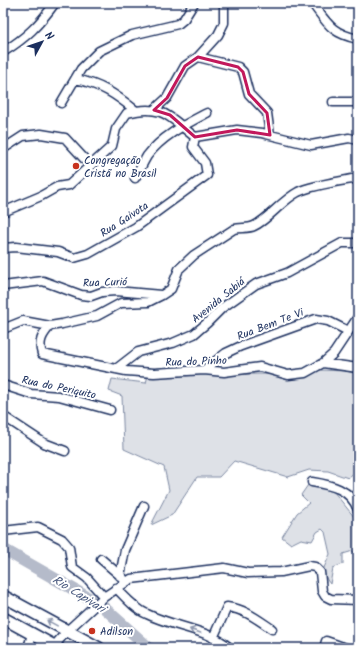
<svg xmlns="http://www.w3.org/2000/svg" width="361" height="651" viewBox="0 0 361 651" font-family="Kalam,sans-serif">
	<style>
		.green { fill: #dee1e7; stroke: #7c88a2 }
		.lines { fill: none; stroke-linecap: round; stroke-linejoin: round }
		.river { stroke: #b5bbca; stroke-width: 12 }
		.street-casing { stroke: #1b2f5e; stroke-width: 11 }
		.secondary-casing { stroke: #1b2f5e; stroke-width: 14 }
		.street { stroke: #fff; stroke-width: 8 }
		.secondary { stroke: #fff; stroke-width: 11 }
		.oneway { stroke: #8d97ae }
		.marked { fill: none; stroke: #c2185b; stroke-width: 3; stroke-linejoin: round }
		.poi-dot { fill: #c8321e; stroke: #fff; stroke-width: 1.5 }
		.labels { text-anchor: middle; stroke-width: 4; stroke-linejoin: round; paint-order: stroke }
		.poi-label { font-size: 11px; fill: #1b2f5e; stroke: #fff; text-anchor: start }
		.street-label { font-size: 11px; fill: #1b2f5e; stroke: #fff }
		.water-label { font-size: 12px; font-style: italic; fill: #49597e; stroke: #fff }
	</style>
	<rect width="100%" height="100%" fill="#fff"/>
	<filter id="ink" filterUnits="userSpaceOnUse"><feTurbulence type="fractalNoise" baseFrequency=".025" numOctaves="2"/><feDisplacementMap in="SourceGraphic" scale="8" xChannelSelector="R" yChannelSelector="G"/><feConvolveMatrix kernelMatrix="1 2 1 2 8 2 1 2 1" color-interpolation-filters="sRGB"/></filter>
	<g filter="url(#ink)">
		<path class="green" d="M 319,370 L 346,371 L 358,374 L 358,469 L 348,478 L 328,471 L 309,470 L 288,477 L 234,461 L 219,477 L 197,477 L 172,515 L 151,525 L 169,490 L 164,467 L 124,449 L 122,396 L 109,391 L 112,379 L 146,383 L 148,375 L 271,374 L 286,378 Z
			M 315,479 L 325,481 L 355,518 L 358,538 L 358,561 L 353,551 L 343,554 L 343,564 L 333,568 L 330,584 L 327,580 L 323,570 L 330,554 L 325,532 L 322,529 L 317,532 L 312,541 L 301,539 L 291,544 L 282,537 L 297,513 L 309,503 L 301,495 L 310,482 Z"/>
		<g class="lines">
			<path class="river" d="M 3,549 L 101,605 L 149,648"/>
			<defs>
				<path id="street" d="M 312,3 C 328,24 331,33 358,39
					M 3,52 C 26,38 39,25 55,3
					M 198,57 L 238,67 L 243,72 L 249,94 L 267,113 L 270,135
					M 76,79 C 102,85 115,94 135,110
					M 333,102 L 358,102
					M 61,103 L 81,69 L 99,51 L 132,35 L 178,24 L 184,19 L 194,3
					M 154,110 L 167,98 L 185,66 L 198,57 L 218,35 L 224,23 L 224,3
					M 195,137 L 237,130 L 262,133 L 311,145 L 349,138 L 358,140
					M 3,149 L 23,136 L 41,134 L 65,138 L 90,165
					M 135,178 C 139,171 143,163 147,156 C 162,136 186,124 207,113
					M 3,212 L 41,196 L 57,187 L 69,185 L 112,146 L 116,129 L 127,113 C 163,103 170,118 195,137
					M 3,248 L 16,247 L 58,252 L 74,258 L 88,254 L 136,227 L 207,175 L 205,163 L 193,147 L 195,137
					M 3,286 L 43,281 L 81,295 L 91,296 L 102,292 L 116,291 L 161,295
					M 50,326 C 42,335 38,342 42,354 L 126,371 L 154,373 L 204,370 L 224,372 L 260,367 L 288,375 L 305,373 L 323,363 L 334,353 L 358,317
					M 3,329 L 23,321 L 50,326 L 62,324 L 97,316 L 121,303 L 148,302 L 162,295 L 171,289 L 179,269 L 194,255 L 234,229 C 241,227 248,229 254,226 C 269,219 281,201 298,192 C 312,185 342,181 358,178
					M 323,363 L 358,368
					M 116,369 L 138,352 L 173,343 L 194,334 L 207,323 L 222,308 L 256,284 L 287,273 L 342,243 L 358,243
					M 204,370 L 226,353 L 241,346 L 316,319 L 328,321 L 348,331
					M 3,385 L 31,394 L 59,396 L 110,410
					M 3,416 L 44,443 L 65,451
					M 312,482 C 331,485 351,489 358,510
					M 3,531 L 38,527 L 62,539 L 69,547 L 72,567 L 87,578 L 104,597
					M 101,559 L 123,578
					M 120,576 L 125,550 L 144,506
					M 116,588 C 125,597 135,609 147,614 C 173,627 208,629 230,648
					M 213,638 L 227,607 C 245,609 257,619 272,629
					M 54,646 L 67,631 L 104,597 L 131,579 L 224,568 L 248,573 L 281,572 L 309,566 L 315,567 L 320,572 L 322,591 L 325,596 L 331,599 L 358,600
					M 28,648 L 32,634
					M 324,648 L 326,641 L 346,648"/>
				<path id="secondary" d="M 3,596 L 99,648
					M 3,618 L 58,648"/>
			</defs>
			<use href="#street" class="street-casing"/>
			<use href="#secondary" class="secondary-casing"/>
			<use href="#street" class="street"/>
			<use href="#secondary" class="secondary"/>
		</g>
		<defs><path id="oneway-shaft" d="M-6 0H5M1.5-3L5.5 0L1.5 3" fill="none" stroke-width="1.6" stroke-linecap="round" stroke-linejoin="round"/></defs>
		<g class="oneway">
			<use href="#oneway-shaft" transform="translate(52 623) rotate(-151)"/>
			<use href="#oneway-shaft" transform="translate(195 631) rotate(-161)"/>
		</g>
	</g>
	<path class="marked" d="M 198,57 L 238,67 L 243,72 L 249,94 L 267,113 L 270,135 L 237,130 L 195,137 L 170,115 L 154,110 L 167,98 L 185,66 Z"/>
	<g class="poi-dot">
		<circle cx="76" cy="166" r="4"/>
		<circle cx="92" cy="631" r="4"/>
	</g>
	<g class="labels">
		<g class="poi-label">
			<text x="84" y="164">Congregação<tspan x="84" dy="13">Cristã no Brasil</tspan></text>
			<text x="100" y="635">Adilson</text>
		</g>
		<g class="street-label">
			<text transform="translate(124 219) rotate(-33)" y="4">Rua Gaivota</text>
			<text transform="translate(105 282) rotate(-2)" y="4">Rua Curió</text>
			<text transform="translate(218 300) rotate(-39)" y="4">Avenida Sabiá</text>
			<text transform="translate(270 324) rotate(-21)" y="4">Rua Bem Te Vi</text>
			<text transform="translate(196 361) rotate(-2)" y="4">Rua do Pinho</text>
			<text transform="translate(59 387) rotate(12)" y="4">Rua do Periquito</text>
		</g>
		<g class="water-label">
			<text transform="translate(79 594) rotate(32)" y="4">Rio Capivari</text>
		</g>
	</g>
	<rect width="361" height="651" fill="none" stroke="#fff" stroke-width="16"/>
	<rect x="8" y="8" width="345" height="635" fill="none" stroke="#1b2f5e" stroke-width="1.5" filter="url(#ink)"/>
	<g transform="translate(42 42) rotate(50)" stroke="#ffffff" stroke-width="3" paint-order="stroke">
	<path d="M0-3L7 15L0 10L-7 15Z" fill="#1b2f5e"/>
	<text y="-6" font-size="11" font-weight="bold" text-anchor="middle" fill="#1b2f5e">N</text>
	</g>
</svg>
